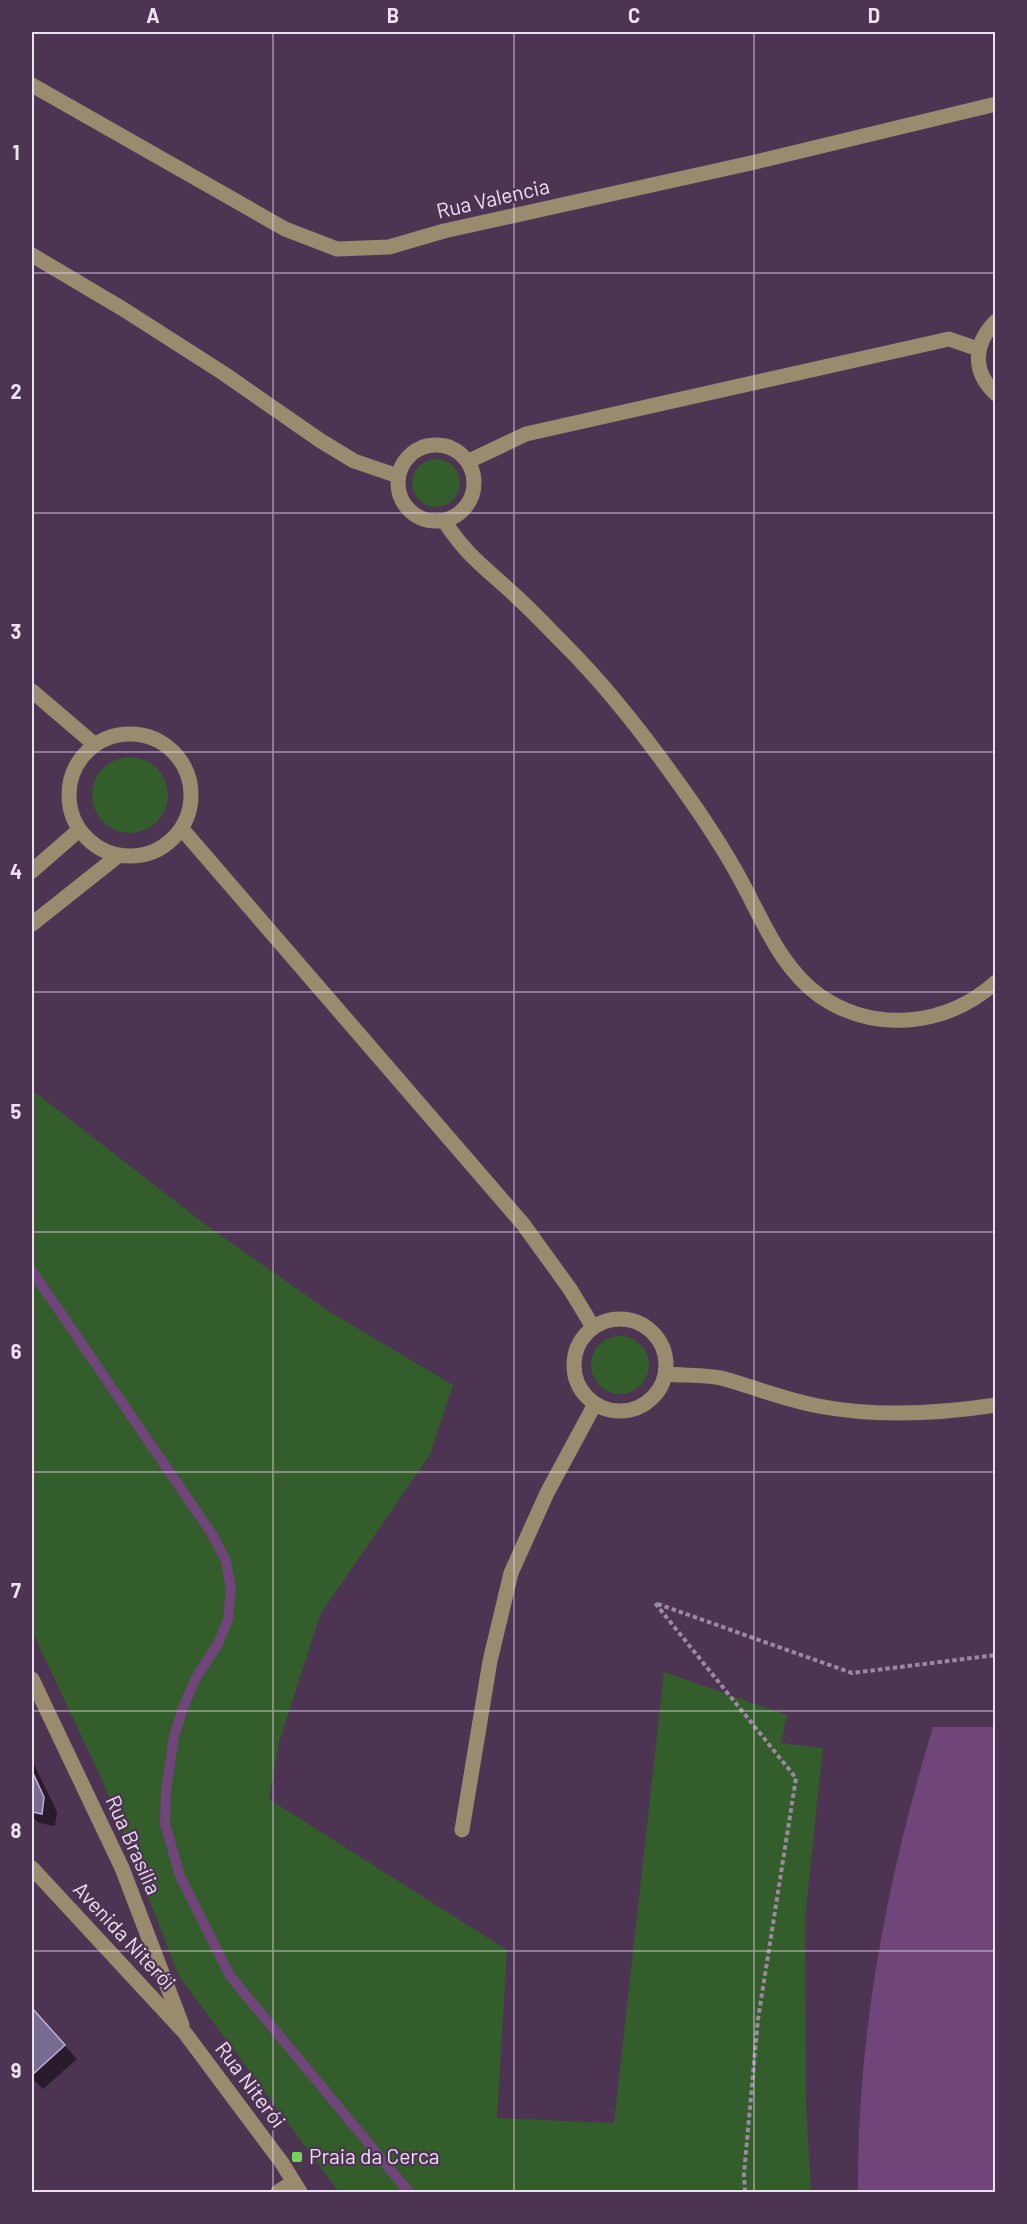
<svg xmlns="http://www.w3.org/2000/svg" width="1027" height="2224" viewBox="0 0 1027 2224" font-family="Barlow,sans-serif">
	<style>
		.green { fill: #335d2a }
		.water { fill: #6f457a }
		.shadow { fill: #0007 }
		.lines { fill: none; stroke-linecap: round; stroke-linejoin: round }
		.stream { stroke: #6f457a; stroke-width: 10 }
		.building { fill: #786b92; stroke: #bdafd9; stroke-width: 1.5 }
		.path { stroke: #9d88a2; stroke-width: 4; stroke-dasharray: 4.5 3; stroke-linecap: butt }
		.minor { stroke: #9a8a6e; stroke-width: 15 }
		.grid { fill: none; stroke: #eedff2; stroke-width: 1.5; stroke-opacity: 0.55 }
		.poi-dot { fill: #73d25c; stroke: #4d3453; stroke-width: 2 }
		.labels { text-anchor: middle; stroke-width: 4.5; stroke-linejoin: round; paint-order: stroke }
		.street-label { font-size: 21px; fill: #eedff2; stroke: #4d3453 }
		.poi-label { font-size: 21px; fill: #eedff2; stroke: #4d3453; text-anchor: start }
		.neatline { fill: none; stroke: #eedff2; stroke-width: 2 }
		.grid-label { font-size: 20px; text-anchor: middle; font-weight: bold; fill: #eedff2 }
	</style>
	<rect width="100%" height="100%" fill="#4d3453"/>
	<path class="green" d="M412 483a24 24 0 1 1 48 0a24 24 0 1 1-48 0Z
		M92 795a38 38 0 1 1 76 0a38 38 0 1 1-76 0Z
		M 32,1090 L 206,1225 L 330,1312 L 453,1385 L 430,1455 L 321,1613 L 279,1742 L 269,1799 L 507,1950 L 497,2118 L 614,2123 L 664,1672 L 787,1715 L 781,1743 L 823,1748 L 805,1918 L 806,2101 L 811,2192 L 339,2192 L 179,1976 L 104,1784 L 32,1631 Z
		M591 1365a29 29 0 1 1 58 0a29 29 0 1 1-58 0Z"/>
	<path class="water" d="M 933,1727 L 995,1727 L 995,2192 L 858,2192 C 857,2034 887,1878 933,1727 Z"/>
	<path class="shadow" d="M 32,1760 L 57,1812 L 55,1826 L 39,1823 L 32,1816 Z
		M 32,2010 L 77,2059 L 43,2089 L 32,2078 Z"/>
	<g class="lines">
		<path class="stream" d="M 32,1271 L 212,1534 L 226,1561 L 231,1589 L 228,1619 L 218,1644 L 196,1678 L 184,1705 L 174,1737 L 166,1790 L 165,1824 L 180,1876 L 230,1976 L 409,2192"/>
	</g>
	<path class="building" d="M 32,1771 L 44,1797 L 42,1814 L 32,1812 Z
		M 32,2008 L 65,2045 L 32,2075 Z"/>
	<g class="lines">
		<path class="path" d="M 745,2192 L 744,2174 L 758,2019 L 796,1778 L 655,1603 L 852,1673 L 996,1655"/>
		<path class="minor" d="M 32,85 L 285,229 L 337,249 L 389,247 L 444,231 L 751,163 L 996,104
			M 32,255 L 123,309 L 223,373 L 321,441 L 354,461 L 398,476
			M 996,321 C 973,344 972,372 996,394
			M398 483a38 38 0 1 1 76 0a38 38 0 1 1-76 0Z
			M 469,461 L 526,434 L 949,339 L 978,349
			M 445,522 C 467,557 491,572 520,600 C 535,614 550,630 565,645 C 614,694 656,750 696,808 C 711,830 726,853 739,877 C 762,918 780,968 820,996 C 875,1034 947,1026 996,982
			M 32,691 L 94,744
			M69 795a61 61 0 1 1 122 0a61 61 0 1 1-122 0Z
			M 182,829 L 523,1224 L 570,1289 L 593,1327
			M 32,871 L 79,830
			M 32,924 L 119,855
			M574 1365a46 46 0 1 1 92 0a46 46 0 1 1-92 0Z
			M 666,1374 C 685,1376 707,1374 725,1379 C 756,1388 786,1400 818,1406 C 876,1417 937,1414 996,1405
			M 32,1679 L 122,1868 L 182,2025
			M 462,1830 L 490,1661 L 511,1573 L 547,1493 L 595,1404
			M 32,1868 L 185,2033 L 282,2163 L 300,2192
			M 278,2192 L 293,2182"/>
	</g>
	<path class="grid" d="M 273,32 L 273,2192M 514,32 L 514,2192M 754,32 L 754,2192M 32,273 L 996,273M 32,513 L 996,513M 32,752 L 996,752M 32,992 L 996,992M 32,1232 L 996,1232M 32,1472 L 996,1472M 32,1711 L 996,1711M 32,1951 L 996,1951"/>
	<rect class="poi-dot" x="291" y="2151" width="12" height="12" rx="3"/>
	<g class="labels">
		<g class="street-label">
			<text transform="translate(493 199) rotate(-13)" y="7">Rua Valencia</text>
			<text transform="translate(133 1845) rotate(66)" y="7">Rua Brasília</text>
			<text transform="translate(124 1936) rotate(47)" y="7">Avenida Niterói</text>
			<text transform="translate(250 2085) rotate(53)" y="7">Rua Niterói</text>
		</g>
		<g class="poi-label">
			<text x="309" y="2164">Praia da Cerca</text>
		</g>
	</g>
	<rect width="1027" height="2224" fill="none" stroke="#4d3453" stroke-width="66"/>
	<rect x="33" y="33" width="961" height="2158" class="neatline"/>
	<g class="grid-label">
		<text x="153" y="23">A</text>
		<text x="393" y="23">B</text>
		<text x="634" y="23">C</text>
		<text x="874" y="23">D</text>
		<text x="16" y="160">1</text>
		<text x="16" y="399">2</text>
		<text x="16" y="639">3</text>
		<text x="16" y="879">4</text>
		<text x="16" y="1119">5</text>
		<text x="16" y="1359">6</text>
		<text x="16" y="1598">7</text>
		<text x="16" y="1838">8</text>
		<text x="16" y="2078">9</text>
	</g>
</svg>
